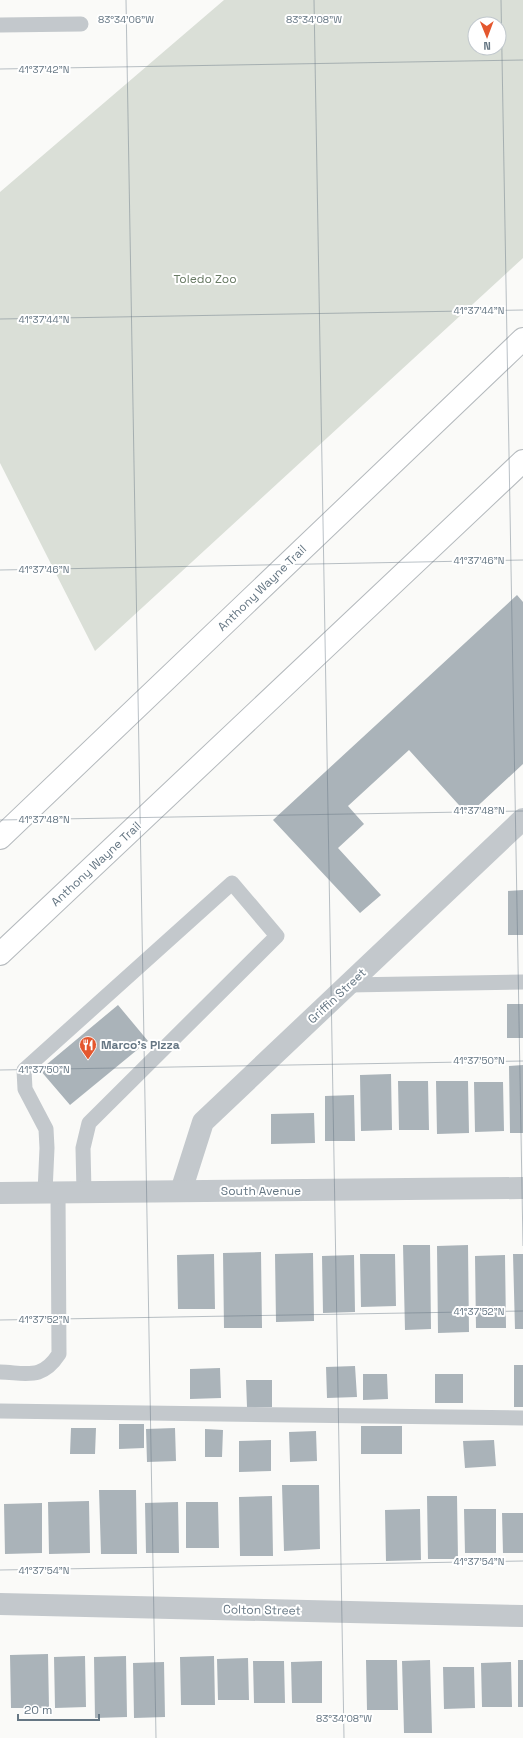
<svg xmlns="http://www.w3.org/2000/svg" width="523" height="1738" viewBox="0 0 523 1738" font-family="'Space Grotesk',sans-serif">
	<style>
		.green { fill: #dadfd7; fill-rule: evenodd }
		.building { fill: #aab3b9 }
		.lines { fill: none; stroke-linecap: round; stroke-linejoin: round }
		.trunk-casing { stroke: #b4b9bd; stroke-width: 24 }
		.service { stroke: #c3c8cc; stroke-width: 15 }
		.minor { stroke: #c3c8cc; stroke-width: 22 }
		.tertiary { stroke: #c3c8cc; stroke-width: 22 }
		.trunk { stroke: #fff; stroke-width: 22 }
		.ticks { fill: none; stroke: #657683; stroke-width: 1; stroke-opacity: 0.45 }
		.labels { text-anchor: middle; stroke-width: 4; stroke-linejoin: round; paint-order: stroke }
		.park-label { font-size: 12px; fill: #687a64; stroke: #fff }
		.street-label { font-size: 12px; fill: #657683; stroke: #fff }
		.poi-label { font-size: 12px; font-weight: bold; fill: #657683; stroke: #fff; text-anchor: start }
		.ticks-label { font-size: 10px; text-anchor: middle; fill: #657683; stroke: #fff; stroke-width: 4; stroke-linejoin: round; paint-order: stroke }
	</style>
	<rect width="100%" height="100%" fill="#fafaf8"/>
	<path class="green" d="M 224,0 L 523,0 L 523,258 L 95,651 L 0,463 L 0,192 ZM 475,24 L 499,24 L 499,48 L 475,48 Z"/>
	<path class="building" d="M 517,595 L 523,602 L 523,764 L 468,815 L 409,750 L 348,806 L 364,824 L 338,848 L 381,895 L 360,913 L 273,820 Z
		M 523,890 L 523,935 L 508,935 L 508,891 Z
		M 507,1004 L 523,1004 L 523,1038 L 507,1038 Z
		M 118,1005 L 148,1041 L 70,1105 L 40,1070 Z
		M 523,1065 L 523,1133 L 510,1133 L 509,1066 Z
		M 391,1074 L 392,1130 L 361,1131 L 360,1075 Z
		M 398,1081 L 428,1081 L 429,1130 L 399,1130 Z
		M 436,1081 L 468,1081 L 469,1133 L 437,1134 Z
		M 474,1082 L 503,1082 L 504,1131 L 475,1132 Z
		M 354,1095 L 355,1141 L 325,1141 L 325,1096 Z
		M 314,1113 L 315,1143 L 271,1144 L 271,1114 Z
		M 403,1245 L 430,1245 L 431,1329 L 405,1330 Z
		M 468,1245 L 469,1332 L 438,1333 L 437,1246 Z
		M 261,1252 L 262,1328 L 224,1328 L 223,1253 Z
		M 313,1253 L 314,1321 L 276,1322 L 275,1254 Z
		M 214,1254 L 215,1309 L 178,1309 L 177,1255 Z
		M 360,1254 L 395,1254 L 396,1306 L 361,1307 Z
		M 513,1254 L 523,1254 L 523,1329 L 515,1329 Z
		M 354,1255 L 355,1312 L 323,1313 L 322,1256 Z
		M 505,1255 L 506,1328 L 476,1328 L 475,1256 Z
		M 514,1365 L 523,1365 L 523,1407 L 514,1407 Z
		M 355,1366 L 357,1397 L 327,1398 L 326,1367 Z
		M 220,1368 L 221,1398 L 190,1399 L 190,1369 Z
		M 363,1374 L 387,1374 L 388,1399 L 363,1400 Z
		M 435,1374 L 463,1374 L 463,1403 L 435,1403 Z
		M 246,1380 L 272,1380 L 272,1407 L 247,1407 Z
		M 119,1424 L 144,1424 L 144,1448 L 119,1449 Z
		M 361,1426 L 402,1426 L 402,1454 L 361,1454 Z
		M 71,1428 L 96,1428 L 95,1454 L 70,1454 Z
		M 175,1428 L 176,1461 L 147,1462 L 146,1429 Z
		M 205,1429 L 223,1430 L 222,1457 L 205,1457 Z
		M 316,1431 L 317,1461 L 290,1462 L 289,1432 Z
		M 271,1440 L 271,1471 L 239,1472 L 239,1441 Z
		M 494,1440 L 496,1466 L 465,1468 L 463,1441 Z
		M 282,1485 L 319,1485 L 320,1549 L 284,1551 Z
		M 99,1490 L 136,1490 L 137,1554 L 101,1554 Z
		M 272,1496 L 273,1556 L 240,1556 L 239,1497 Z
		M 427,1496 L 457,1496 L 458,1559 L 428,1559 Z
		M 89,1501 L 90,1553 L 49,1554 L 48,1502 Z
		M 178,1502 L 179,1553 L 146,1553 L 145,1503 Z
		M 186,1502 L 218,1502 L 219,1548 L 186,1548 Z
		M 42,1503 L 42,1553 L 5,1554 L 4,1504 Z
		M 420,1509 L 421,1560 L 386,1561 L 385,1510 Z
		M 464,1509 L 496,1509 L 496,1553 L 465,1553 Z
		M 502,1513 L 523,1513 L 523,1553 L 503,1553 Z
		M 48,1654 L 49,1708 L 11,1708 L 10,1655 Z
		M 85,1656 L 86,1707 L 55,1708 L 54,1657 Z
		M 126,1656 L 127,1717 L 95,1718 L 94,1657 Z
		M 214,1656 L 215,1705 L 181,1705 L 180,1657 Z
		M 248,1658 L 249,1700 L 218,1700 L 217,1659 Z
		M 366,1660 L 397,1660 L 398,1710 L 367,1710 Z
		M 430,1660 L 432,1733 L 404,1733 L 402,1661 Z
		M 518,1660 L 523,1660 L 523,1707 L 518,1707 Z
		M 253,1661 L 284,1661 L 285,1703 L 254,1703 Z
		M 322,1661 L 322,1703 L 292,1703 L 291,1662 Z
		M 164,1662 L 165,1717 L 134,1718 L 133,1663 Z
		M 511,1662 L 512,1707 L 482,1707 L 481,1663 Z
		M 443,1667 L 474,1667 L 475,1708 L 444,1709 Z"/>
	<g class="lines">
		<defs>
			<path id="trunk" d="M 0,838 L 523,339
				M 0,954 L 523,461"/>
		</defs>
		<use href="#trunk" class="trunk-casing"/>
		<path class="service" d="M 0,25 L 81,24
			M 348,985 L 523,982
			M 45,1192 L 47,1148 L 46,1129 L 25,1089 L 24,1070 L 232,883 L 277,936 L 89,1123 L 83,1148 L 84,1192
			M 0,1372 C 28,1373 42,1380 59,1354 L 58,1192
			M 0,1411 L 523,1418"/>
		<path class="minor" d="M 181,1191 L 203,1122 L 523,819
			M 0,1604 L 523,1616"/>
		<path class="tertiary" d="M 0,1193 L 523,1188"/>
		<use href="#trunk" class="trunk"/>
	</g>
	<path class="ticks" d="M 126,0 L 156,1738M 314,0 L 344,1738M 501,0 L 523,1246M 0,69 L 523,60M 0,319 L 523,310M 0,570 L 523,560M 0,820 L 523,811M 0,1070 L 523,1061M 0,1320 L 523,1311M 0,1570 L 523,1561"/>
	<defs>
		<symbol id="restaurant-pin" viewBox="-11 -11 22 30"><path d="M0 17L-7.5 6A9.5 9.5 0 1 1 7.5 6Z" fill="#e4572e" stroke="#fff"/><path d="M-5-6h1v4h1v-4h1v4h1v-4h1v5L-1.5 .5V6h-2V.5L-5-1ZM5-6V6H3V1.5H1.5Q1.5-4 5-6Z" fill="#fff"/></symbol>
	</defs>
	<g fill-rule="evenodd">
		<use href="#restaurant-pin" x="78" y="1035" width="20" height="27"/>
	</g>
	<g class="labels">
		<g class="park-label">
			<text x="205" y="283">Toledo Zoo</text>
		</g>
		<g class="street-label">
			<text transform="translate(262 588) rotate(-44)" y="4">Anthony Wayne Trail</text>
			<text transform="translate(96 864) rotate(-43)" y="4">Anthony Wayne Trail</text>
			<text transform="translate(337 996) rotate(-43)" y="4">Griffin Street</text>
			<text x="261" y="1195">South Avenue</text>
			<text transform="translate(262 1610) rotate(1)" y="4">Colton Street</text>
		</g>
		<g class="poi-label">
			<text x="101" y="1049">Marco's Pizza</text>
		</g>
	</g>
	<g class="ticks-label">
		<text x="126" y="23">83°34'06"W</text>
		<text x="314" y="23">83°34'08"W</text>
		<text x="44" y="73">41°37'42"N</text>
		<text x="479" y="314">41°37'44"N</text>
		<text x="44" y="323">41°37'44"N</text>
		<text x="479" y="564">41°37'46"N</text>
		<text x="44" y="573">41°37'46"N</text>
		<text x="479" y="814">41°37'48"N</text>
		<text x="44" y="823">41°37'48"N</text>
		<text x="479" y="1064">41°37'50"N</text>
		<text x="44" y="1073">41°37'50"N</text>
		<text x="479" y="1315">41°37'52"N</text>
		<text x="44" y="1323">41°37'52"N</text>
		<text x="479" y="1565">41°37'54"N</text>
		<text x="44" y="1574">41°37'54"N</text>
		<text x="344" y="1722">83°34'08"W</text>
	</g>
	<g transform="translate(487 36) rotate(179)"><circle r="19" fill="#ffffff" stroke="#c1c8cd"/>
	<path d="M0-3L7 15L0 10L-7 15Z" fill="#e4572e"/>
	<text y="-6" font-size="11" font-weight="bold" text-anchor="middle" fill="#657683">N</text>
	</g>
	<path d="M18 1714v6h81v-6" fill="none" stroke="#657683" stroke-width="2"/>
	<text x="24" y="1714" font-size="12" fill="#657683" stroke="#ffffff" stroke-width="3" paint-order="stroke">20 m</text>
</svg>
